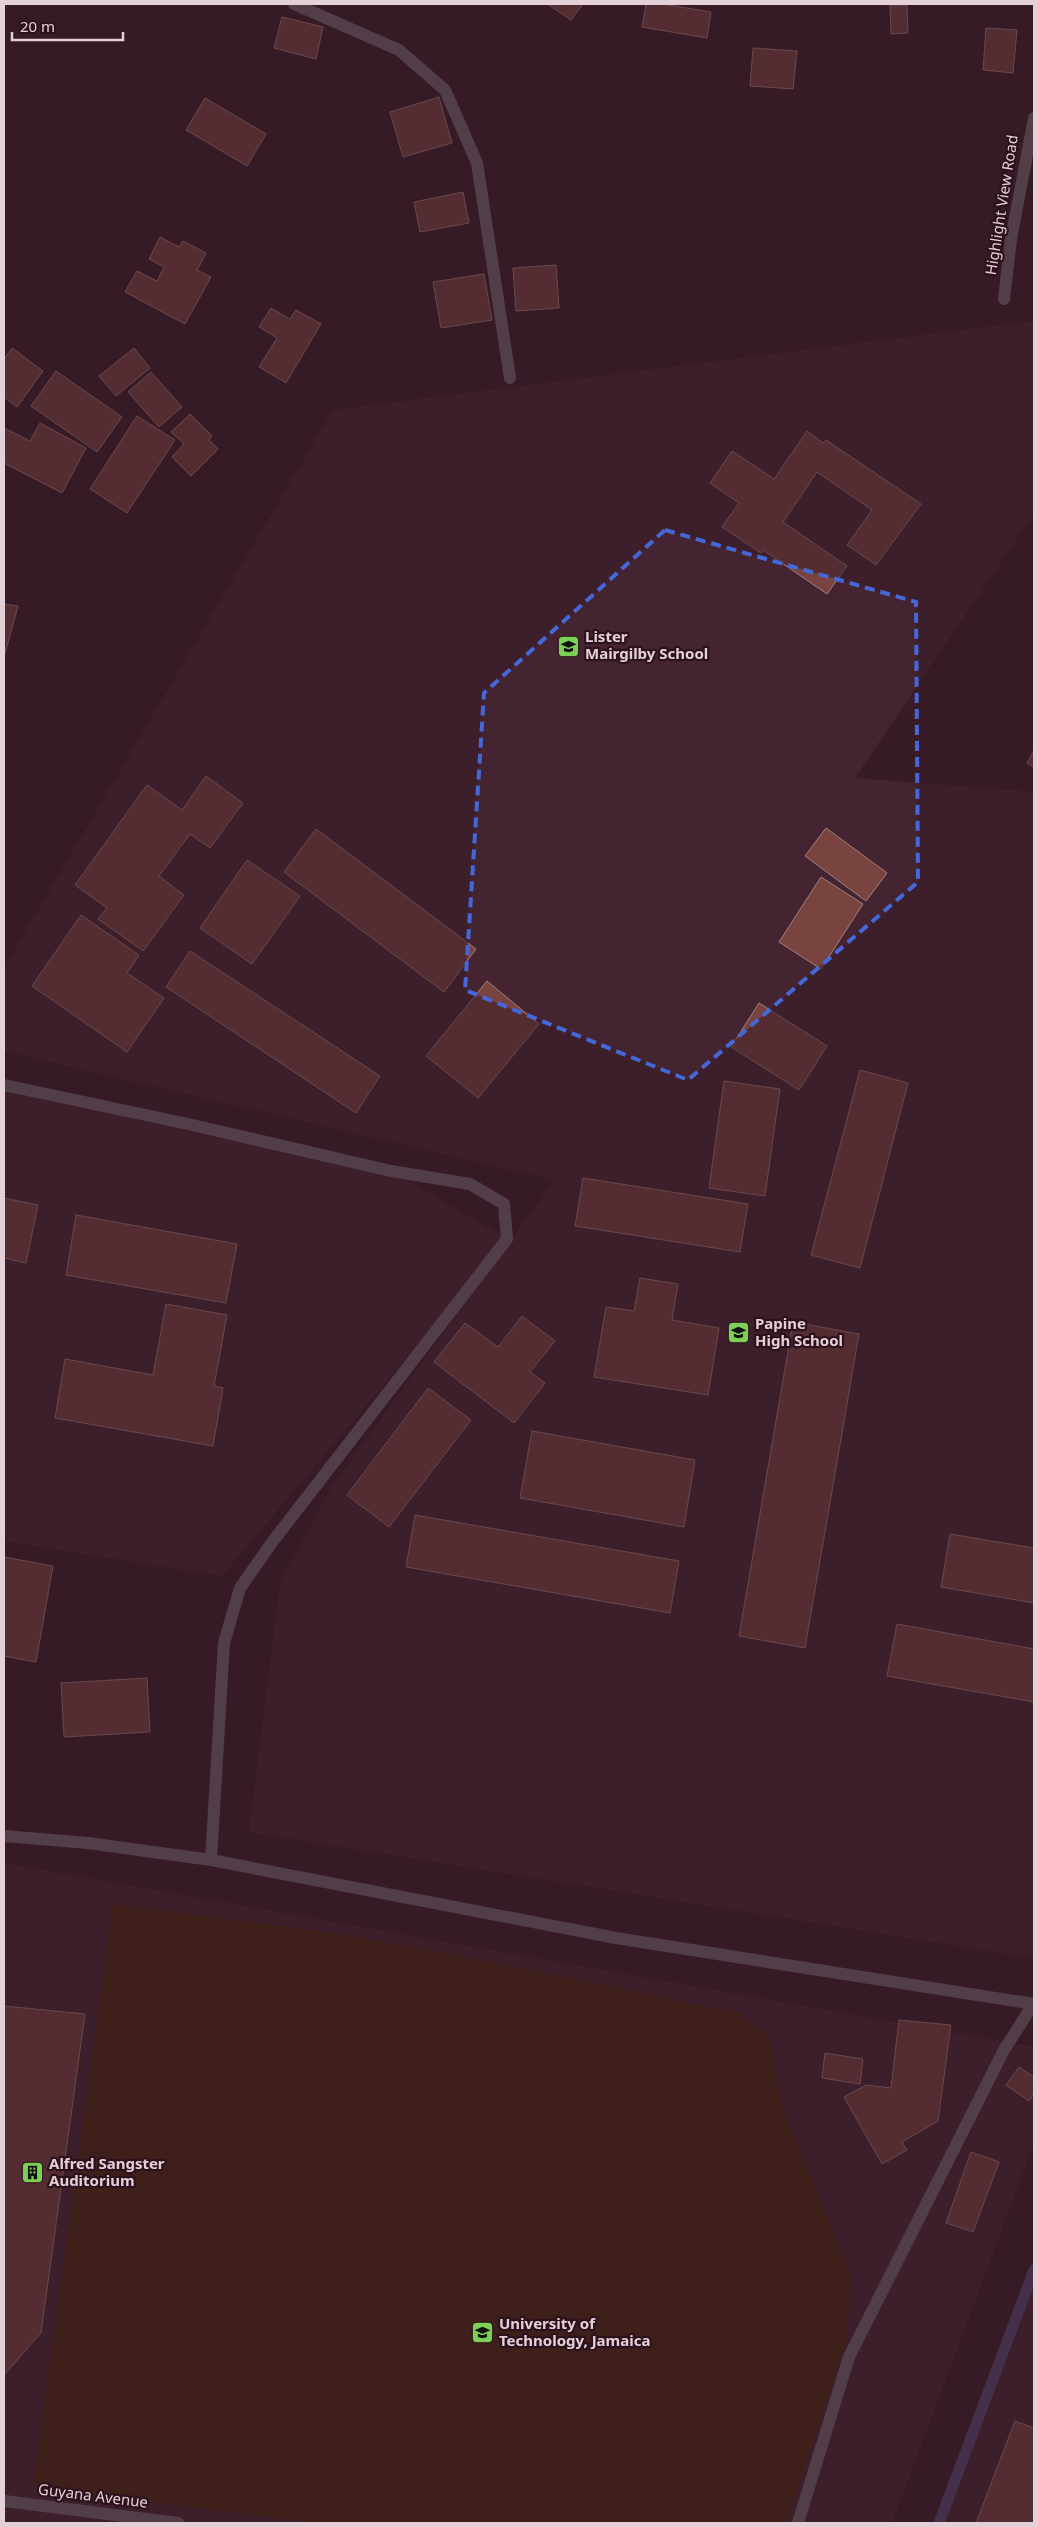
<svg xmlns="http://www.w3.org/2000/svg" width="1038" height="2527" viewBox="0 0 1038 2527" font-family="'Noto Sans',sans-serif">
	<style>
		.built { fill: #452431 }
		.green { fill: #4a250d }
		.lines { fill: none; stroke-linecap: round; stroke-linejoin: round }
		.stream { stroke: #584a78; stroke-width: 11 }
		.building { fill: #794340; stroke: #a5807e }
		.minor { stroke: #746974; stroke-width: 12 }
		.marked { fill: none; stroke: #4568d8; stroke-width: 4; stroke-dasharray: 10 6; stroke-linejoin: round }
		.labels { text-anchor: middle; stroke-width: 4.5; stroke-linejoin: round; paint-order: stroke }
		.street-label { font-size: 15px; fill: #e4d1d7; stroke: #2d121e }
		.poi-label { font-size: 15px; font-weight: bold; fill: #e4d1d7; stroke: #2d121e; text-anchor: start }
	</style>
	<rect width="100%" height="100%" fill="#371c27"/>
	<path class="built" d="M 1034,321 L 1034,513 L 855,778 L 1034,792 L 1034,1958 L 249,1832 L 280,1583 L 332,1486 L 555,1180 L 4,1051 L 4,968 L 333,410 Z
		M 4,1085 L 391,1171 L 507,1239 L 222,1576 L 4,1541 Z
		M 4,1863 L 1034,2047 L 1034,2143 L 892,2523 L 4,2523 Z
		M 1034,2267 L 1034,2523 L 939,2523 Z"/>
	<path class="green" d="M 113,1904 L 348,1935 L 506,1965 L 739,2013 L 770,2038 L 782,2108 L 851,2274 L 847,2340 L 786,2523 L 313,2523 L 33,2487 Z"/>
	<g class="lines">
		<path class="stream" d="M 939,2523 L 1034,2270"/>
	</g>
	<path class="building" d="M 547,4 L 583,4 L 571,20 Z
		M 646,4 L 663,4 L 711,12 L 707,38 L 642,27 Z
		M 890,5 L 907,5 L 908,33 L 891,34 Z
		M 282,17 L 323,27 L 316,59 L 274,48 Z
		M 986,28 L 1017,30 L 1013,73 L 983,70 Z
		M 753,48 L 797,51 L 793,89 L 750,86 Z
		M 439,97 L 452,143 L 403,157 L 390,112 Z
		M 205,98 L 266,134 L 247,166 L 186,130 Z
		M 463,192 L 469,223 L 420,232 L 414,202 Z
		M 160,237 L 179,247 L 183,241 L 206,253 L 197,270 L 211,277 L 185,324 L 125,292 L 137,271 L 157,281 L 164,267 L 149,259 Z
		M 556,265 L 559,308 L 516,311 L 513,268 Z
		M 484,274 L 492,320 L 441,328 L 433,282 Z
		M 271,308 L 290,319 L 296,310 L 321,324 L 286,383 L 259,367 L 277,338 L 259,327 Z
		M 12,348 L 43,371 L 17,407 L 4,397 L 4,359 Z
		M 134,348 L 150,368 L 116,396 L 99,376 Z
		M 56,371 L 122,417 L 97,452 L 31,406 Z
		M 151,372 L 182,407 L 159,427 L 128,392 Z
		M 190,414 L 212,436 L 209,440 L 218,449 L 191,476 L 172,457 L 184,444 L 171,432 Z
		M 137,416 L 175,440 L 127,513 L 90,489 Z
		M 40,423 L 86,448 L 62,493 L 4,463 L 4,428 L 30,441 Z
		M 807,431 L 823,443 L 826,440 L 921,504 L 876,565 L 847,545 L 872,510 L 817,472 L 783,522 L 847,566 L 827,594 L 763,550 L 761,553 L 722,527 L 739,503 L 710,483 L 732,451 L 774,479 Z
		M 4,604 L 18,606 L 4,657 Z
		M 1034,750 L 1034,768 L 1027,763 Z
		M 206,776 L 243,803 L 210,848 L 190,834 L 159,876 L 184,895 L 143,951 L 98,919 L 107,908 L 75,885 L 147,785 L 182,810 Z
		M 826,828 L 887,873 L 866,901 L 805,856 Z
		M 316,829 L 476,949 L 444,992 L 284,872 Z
		M 247,860 L 300,896 L 252,964 L 200,928 Z
		M 821,877 L 863,904 L 821,969 L 779,942 Z
		M 81,915 L 139,955 L 127,973 L 164,998 L 127,1052 L 32,986 Z
		M 190,951 L 380,1076 L 356,1113 L 166,987 Z
		M 487,981 L 539,1024 L 478,1098 L 426,1056 Z
		M 759,1003 L 827,1046 L 799,1090 L 731,1047 Z
		M 860,1070 L 908,1083 L 860,1268 L 811,1255 Z
		M 724,1081 L 780,1089 L 765,1196 L 709,1188 Z
		M 583,1178 L 748,1204 L 740,1252 L 575,1226 Z
		M 4,1198 L 38,1205 L 26,1263 L 4,1258 Z
		M 76,1215 L 237,1244 L 226,1303 L 66,1275 Z
		M 640,1278 L 678,1284 L 672,1320 L 719,1328 L 708,1395 L 594,1377 L 606,1307 L 634,1311 Z
		M 166,1304 L 227,1315 L 214,1386 L 223,1388 L 213,1446 L 55,1418 L 65,1359 L 153,1375 Z
		M 522,1316 L 555,1341 L 530,1372 L 545,1383 L 514,1423 L 434,1362 L 465,1323 L 498,1347 Z
		M 793,1322 L 859,1334 L 805,1648 L 739,1636 Z
		M 428,1388 L 471,1420 L 389,1527 L 347,1495 Z
		M 532,1431 L 695,1460 L 684,1527 L 520,1498 Z
		M 415,1515 L 679,1561 L 670,1613 L 406,1567 Z
		M 950,1534 L 1034,1548 L 1034,1603 L 941,1587 Z
		M 4,1557 L 53,1566 L 36,1662 L 4,1656 Z
		M 897,1624 L 1034,1649 L 1034,1702 L 887,1676 Z
		M 147,1678 L 150,1732 L 64,1737 L 61,1683 Z
		M 4,2006 L 85,2014 L 41,2333 L 4,2375 Z
		M 899,2020 L 951,2025 L 938,2121 L 902,2142 L 907,2150 L 882,2164 L 844,2097 L 866,2085 L 891,2088 Z
		M 825,2053 L 863,2059 L 860,2084 L 822,2078 Z
		M 1019,2067 L 1034,2077 L 1034,2093 L 1029,2101 L 1006,2085 Z
		M 971,2152 L 999,2162 L 973,2232 L 946,2223 Z
		M 1015,2421 L 1034,2428 L 1034,2523 L 976,2523 Z"/>
	<g class="lines">
		<path class="minor" d="M 294,4 L 399,50 L 445,90 L 477,163 L 510,378
			M 1004,299 L 1011,239 L 1034,118
			M 4,1085 L 188,1124 L 391,1171 L 470,1184 L 504,1204 L 507,1239 L 273,1541 L 240,1588 L 224,1643 L 211,1860
			M 4,1836 L 88,1843 L 211,1860 L 616,1938 L 1034,2004
			M 4,2501 L 178,2523
			M 798,2523 L 849,2357 L 1004,2050 L 1034,2003"/>
	</g>
	<path d="M0 0H1038V2527H0ZM 665,530 L 916,602 L 918,882 L 688,1080 L 465,990 L 484,693 Z" fill="#371c27" fill-opacity=".55" fill-rule="evenodd"/>
	<path class="marked" d="M 665,530 L 916,602 L 918,882 L 688,1080 L 465,990 L 484,693 Z"/>
	<defs>
		<symbol id="school-square" viewBox="-11 -11 22 22"><rect x="-9" y="-9" width="18" height="18" rx="4" fill="#7cd155" stroke="#2d121e"/><path d="M0-5L7-2L0 1L-7-2ZM-4 1L0 2.5L4 1V4Q0 6-4 4Z" fill="#111"/></symbol>
		<symbol id="building-square" viewBox="-11 -11 22 22"><rect x="-9" y="-9" width="18" height="18" rx="4" fill="#7cd155" stroke="#2d121e"/><path d="M-4-6H4V6H1V3H-1V6H-4ZM-2.5-4.3h1.7v1.8h-1.7ZM.8-4.3h1.7v1.8H.8ZM-2.5-1h1.7V.8h-1.7ZM.8-1h1.7V.8H.8Z" fill="#111"/></symbol>
		<symbol id="university-square" viewBox="-11 -11 22 22"><rect x="-9" y="-9" width="18" height="18" rx="4" fill="#7cd155" stroke="#2d121e"/><path d="M0-5L7-2L0 1L-7-2ZM-4 1L0 2.5L4 1V4Q0 6-4 4Z" fill="#111"/></symbol>
	</defs>
	<g fill-rule="evenodd">
		<use href="#school-square" x="556" y="634" width="25" height="25"/>
		<use href="#school-square" x="726" y="1320" width="25" height="25"/>
		<use href="#building-square" x="20" y="2160" width="25" height="25"/>
		<use href="#university-square" x="470" y="2320" width="25" height="25"/>
	</g>
	<g class="labels">
		<g class="street-label">
			<text transform="translate(1002 205) rotate(-81)" y="5">Highlight View Road</text>
			<text transform="translate(93 2496) rotate(7)" y="5">Guyana Avenue</text>
		</g>
		<g class="poi-label">
			<text x="585" y="642">Lister<tspan x="585" dy="17">Mairgilby School</tspan></text>
			<text x="755" y="1329">Papine<tspan x="755" dy="17">High School</tspan></text>
			<text x="49" y="2169">Alfred Sangster<tspan x="49" dy="17">Auditorium</tspan></text>
			<text x="499" y="2329">University of<tspan x="499" dy="17">Technology, Jamaica</tspan></text>
		</g>
	</g>
	<rect width="1038" height="2527" fill="none" stroke="#e4d1d7" stroke-width="10"/>
	<path d="M12 32v8h111v-8" fill="none" stroke="#e4d1d7" stroke-width="2.5"/>
	<text x="20" y="32" font-size="15" fill="#e4d1d7" stroke="#2d121e" stroke-width="4" paint-order="stroke">20 m</text>
</svg>
